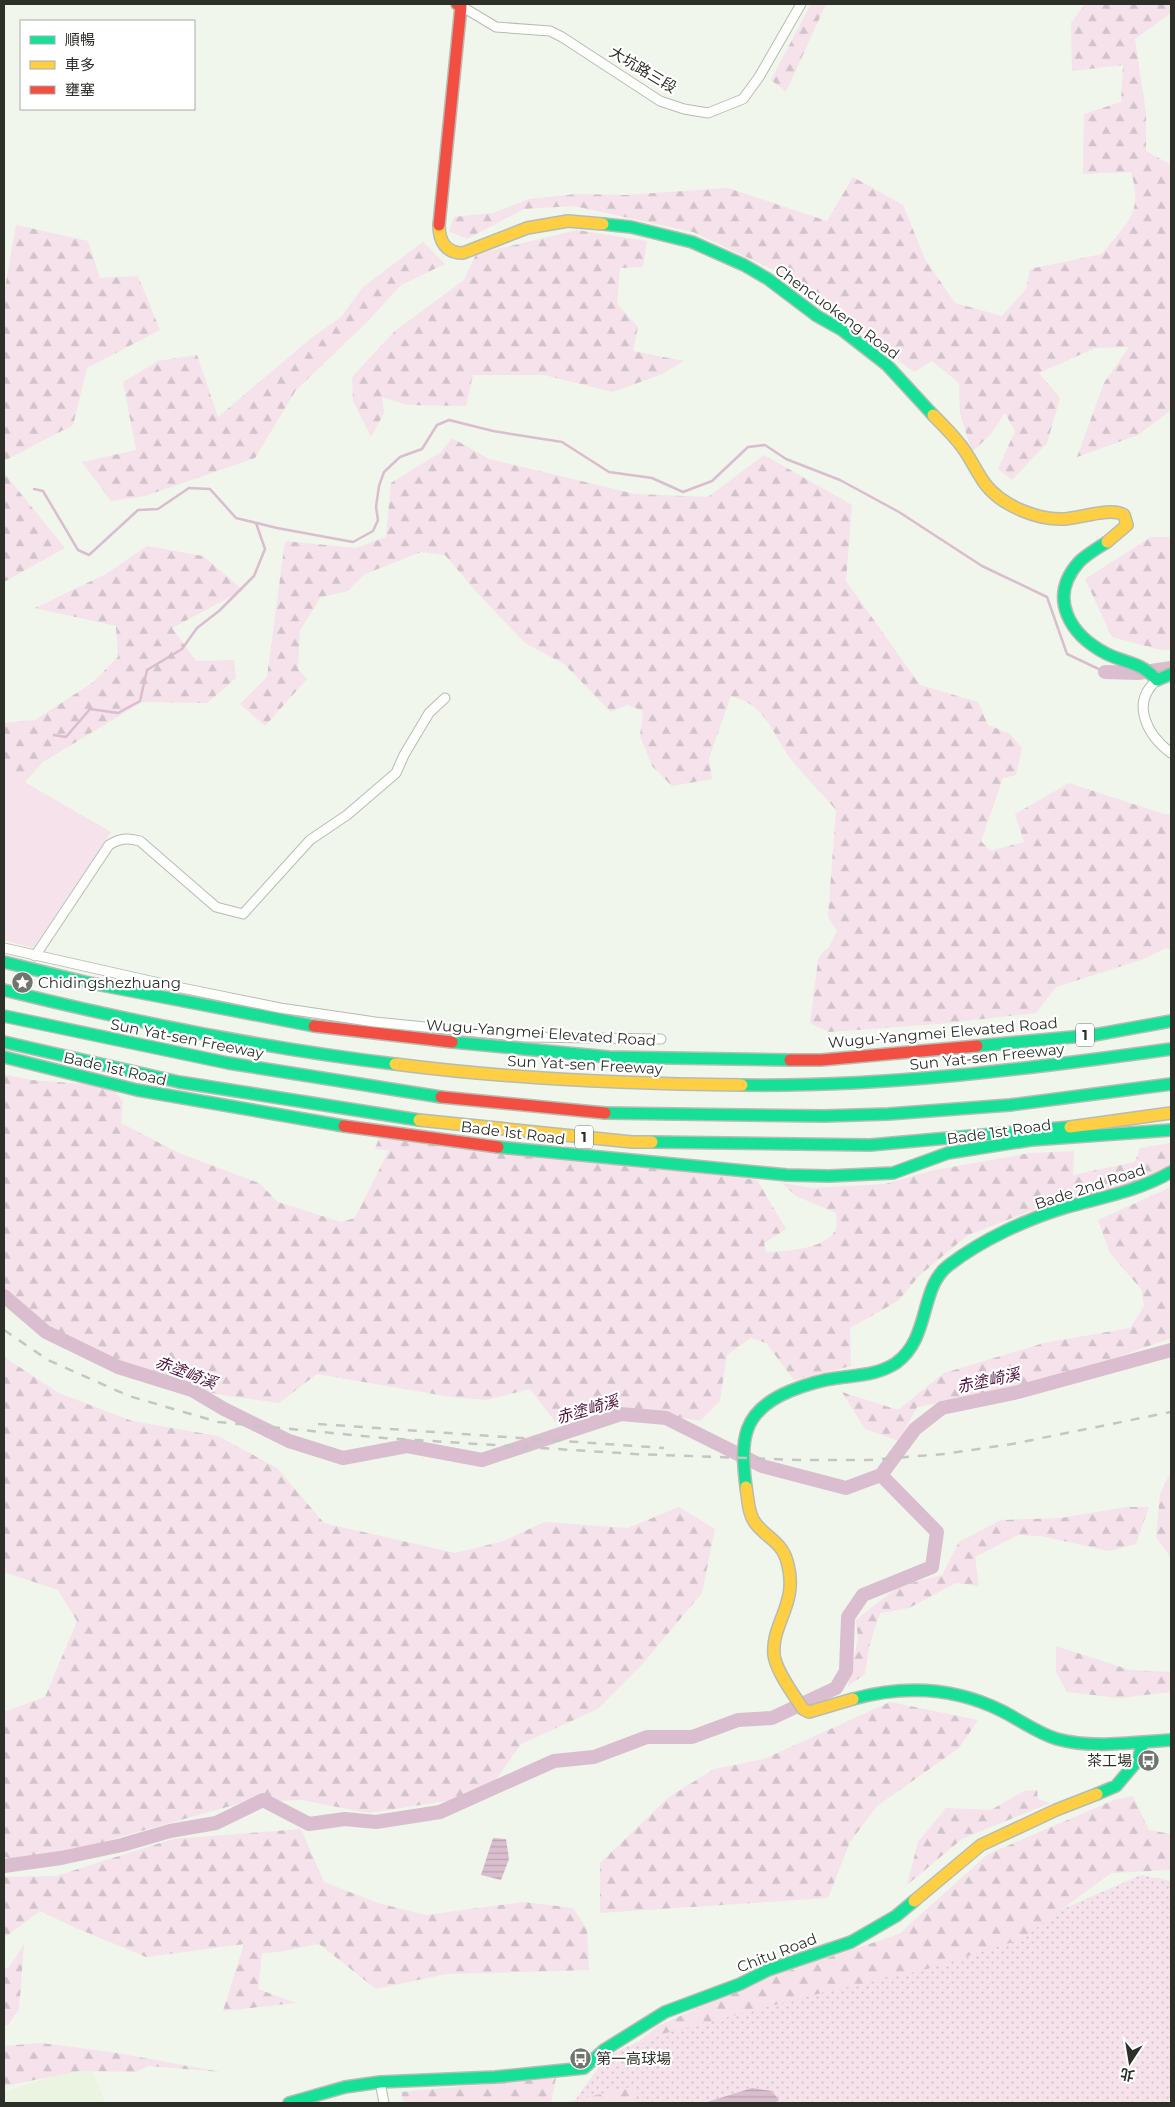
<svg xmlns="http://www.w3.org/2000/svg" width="1175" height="2107" viewBox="0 0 1175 2107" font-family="Montserrat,'Noto Sans TC',sans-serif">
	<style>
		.built { fill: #eaf4e0 }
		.grass { fill: url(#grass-dots) }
		.forest { fill: url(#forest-firs) }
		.park { fill: #f5e2eb }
		.water { fill: url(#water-rules) }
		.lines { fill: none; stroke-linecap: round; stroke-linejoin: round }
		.stream { stroke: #dabdce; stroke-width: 2.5 }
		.river { stroke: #dabdce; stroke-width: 14 }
		.street-casing { stroke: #b7bcb3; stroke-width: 11 }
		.fast-casing { stroke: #b7bcb3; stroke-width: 14 }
		.slow-casing { stroke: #b7bcb3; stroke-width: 14 }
		.jam-casing { stroke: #b7bcb3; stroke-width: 14 }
		.street { stroke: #fdfefc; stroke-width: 9 }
		.fast { stroke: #16e098; stroke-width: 11 }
		.slow { stroke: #ffcf43; stroke-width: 11 }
		.jam { stroke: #f24e42; stroke-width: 11 }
		.rail { stroke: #c5c6c3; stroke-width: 2.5; stroke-dasharray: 9 9; stroke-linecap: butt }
		.labels { text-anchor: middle; stroke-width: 4.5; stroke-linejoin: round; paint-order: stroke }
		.shield { fill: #fff; stroke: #6b6e69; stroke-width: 1 }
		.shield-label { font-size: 14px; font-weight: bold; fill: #2c3029 }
		.street-label { font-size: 15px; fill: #2c3029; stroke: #fff }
		.poi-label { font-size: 15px; fill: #2c3029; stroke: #fff; text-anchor: start }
		.water-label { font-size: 16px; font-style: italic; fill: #49133b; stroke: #fff }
	</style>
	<defs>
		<pattern id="grass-dots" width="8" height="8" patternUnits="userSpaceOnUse" patternTransform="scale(1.25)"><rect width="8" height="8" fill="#f5e2eb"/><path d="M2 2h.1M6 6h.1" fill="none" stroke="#d2c2ca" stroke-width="1.8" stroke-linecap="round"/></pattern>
		<pattern id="forest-firs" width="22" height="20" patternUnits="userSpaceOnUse" patternTransform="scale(1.25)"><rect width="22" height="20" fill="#f5e2eb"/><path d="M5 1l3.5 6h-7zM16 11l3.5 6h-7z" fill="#d2c2ca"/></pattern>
		<pattern id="water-rules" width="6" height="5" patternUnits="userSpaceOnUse" patternTransform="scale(1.25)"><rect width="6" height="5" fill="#dabdce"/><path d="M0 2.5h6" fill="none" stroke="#bba3b1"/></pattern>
	</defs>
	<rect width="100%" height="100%" fill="#f0f6eb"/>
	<path class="built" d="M 88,2065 L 106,2103 L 4,2103 L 4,2092 Z"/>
	<path class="grass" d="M 1141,1875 L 1171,1881 L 1171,2103 L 573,2103 L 607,2056 L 669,2028 L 959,1954 Z"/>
	<path class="forest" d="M 811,4 L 826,4 L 786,92 L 771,80 Z
		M 1085,4 L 1171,4 L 1171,13 L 1135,39 L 1146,113 L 1146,151 L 1171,165 L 1171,410 L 1138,435 L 1077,457 L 1104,383 L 1129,347 L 1095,348 L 1039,373 L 1060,398 L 1047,443 L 1012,480 L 998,469 L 1015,431 L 1005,413 L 990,435 L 972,452 L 960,414 L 959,383 L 932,361 L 914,372 L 793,279 L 693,232 L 574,206 L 524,209 L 467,239 L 449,231 L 454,217 L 493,213 L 529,199 L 577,194 L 625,195 L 728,188 L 827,221 L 853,177 L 903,205 L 925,259 L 955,303 L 1002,316 L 1026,289 L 1030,269 L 1102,254 C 1126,223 1144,214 1131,172 L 1083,174 L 1084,114 L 1121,102 L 1123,65 L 1072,71 L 1071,23 Z
		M 16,225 L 88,241 L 100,278 L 138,276 L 160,330 L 87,368 L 73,425 L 4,461 L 4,294 Z
		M 577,230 L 647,241 L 643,267 L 620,268 L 617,304 L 638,327 L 633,351 L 684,361 L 662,374 L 613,392 L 544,375 L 473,375 L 466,406 L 408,405 L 382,397 L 384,413 L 371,437 L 353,401 L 352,377 L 395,331 L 464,280 L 476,254 Z
		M 423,242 L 445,264 L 401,285 L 366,323 L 296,390 L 255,458 L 145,496 L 111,501 L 82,462 L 136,450 L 123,382 L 158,361 L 197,355 L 218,417 L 310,339 L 341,317 L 363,287 Z
		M 452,438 L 489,459 L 635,494 L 708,497 L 764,455 L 852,505 L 846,581 L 920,685 L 978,702 L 988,725 L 1010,734 L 1022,748 L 1016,775 L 1003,778 L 981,841 L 990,851 L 1024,842 L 1015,814 L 1069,783 L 1164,814 L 1171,814 L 1171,950 L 1166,948 L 1141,960 L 1056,987 L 1036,1013 L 938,1024 L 829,1032 L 810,1023 L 818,961 L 821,954 L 829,947 L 837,931 L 828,917 L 836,810 C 821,792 804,776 790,758 C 770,731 767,705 731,696 L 709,758 L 712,779 L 672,786 L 652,766 L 640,736 L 643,711 L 627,705 L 611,712 L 564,664 L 525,643 L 479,595 L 445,555 L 421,552 L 365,574 L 348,591 L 321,597 L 300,630 L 298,669 L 307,679 L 265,726 L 240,704 L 267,677 L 285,541 L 356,548 L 386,537 L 391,483 L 441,452 Z
		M 4,473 L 65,548 L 4,582 Z
		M 1151,537 L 1171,537 L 1171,650 L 1161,650 L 1112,637 L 1085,579 Z
		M 147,546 L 203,556 L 243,590 L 172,628 L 196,661 L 234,660 L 236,678 L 207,703 L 142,702 L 43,762 L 25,782 L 4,770 L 4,723 L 35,720 L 92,683 L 118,657 L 116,626 L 35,608 L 106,574 Z
		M 4,1074 L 31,1080 L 97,1085 L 115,1091 L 123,1102 L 121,1123 L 179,1153 L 259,1183 L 278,1202 L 341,1222 L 355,1218 L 389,1150 L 375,1149 L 380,1135 L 757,1180 L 786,1229 L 764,1243 L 766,1252 C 786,1251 826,1250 836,1229 C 838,1225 836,1218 836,1213 L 796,1196 L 782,1183 L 813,1188 L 885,1184 L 935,1170 L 1030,1153 L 1074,1151 L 1073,1175 L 1135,1162 L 1140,1148 L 1171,1143 L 1171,1165 L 1136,1185 L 1054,1202 L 968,1235 L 920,1275 L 898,1301 L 850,1328 L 851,1366 L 794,1380 L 766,1343 L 751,1338 L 727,1355 L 720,1401 L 700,1421 L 619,1406 L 556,1423 L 530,1389 L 486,1400 L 451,1397 L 317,1374 L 279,1403 L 216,1394 L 114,1361 L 25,1317 L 4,1293 Z
		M 1171,1187 L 1171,1338 L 1043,1384 L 917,1407 L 899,1441 L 865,1429 L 842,1392 L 898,1410 L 944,1373 L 1044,1343 L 1130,1328 L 1144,1306 L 1141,1289 L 1110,1253 L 1098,1220 Z
		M 4,1357 L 59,1393 L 132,1421 L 218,1436 L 277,1468 L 324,1523 L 455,1553 L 504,1541 L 544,1522 L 628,1528 L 679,1507 L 715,1529 L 702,1593 L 640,1667 L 598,1709 L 521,1744 L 485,1795 L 369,1813 L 301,1800 L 245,1802 L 109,1840 L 38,1863 L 4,1857 L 4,1712 L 45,1697 L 77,1621 L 58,1590 L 4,1572 Z
		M 1171,1471 L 1171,1558 L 1156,1537 L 1160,1494 Z
		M 1126,1507 L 1149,1507 L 1136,1544 L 1109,1551 L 1041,1536 L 1018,1535 L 975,1557 L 979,1586 L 956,1583 L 909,1608 L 880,1613 L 870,1643 L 865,1674 L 848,1686 L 858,1639 L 856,1620 L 899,1586 L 942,1575 L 959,1542 L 1001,1520 L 1061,1518 Z
		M 1056,1646 L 1130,1670 L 1171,1672 L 1171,1692 L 1120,1698 L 1067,1692 L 1056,1672 Z
		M 890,1702 L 978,1720 L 959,1748 L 877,1806 L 850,1842 L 828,1898 L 600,1913 L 600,1863 L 669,1797 L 714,1769 L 764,1759 Z
		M 1037,1790 L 1038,1799 L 1050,1803 L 962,1839 L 907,1885 L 918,1842 L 946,1808 L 991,1810 L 1024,1791 Z
		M 1133,1796 L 1149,1830 L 1171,1834 L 1171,1870 L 1111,1873 L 1020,1940 L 923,1970 L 829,1991 L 666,2033 L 631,2048 L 658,2026 L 753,1983 L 899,1934 L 988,1854 L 1114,1800 Z
		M 301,1829 L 324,1882 L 378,1903 L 426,1915 L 524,1902 L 573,1908 L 587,1929 L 589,1970 L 446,1974 L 376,1989 L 319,1944 L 278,1952 L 262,1953 L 258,1989 L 296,2003 L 223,2011 L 244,1944 L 146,1957 L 76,1928 L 40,1911 L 4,1938 L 4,1877 L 56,1876 L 173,1839 Z
		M 24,1945 L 19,2009 L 8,2025 L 4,2025 L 4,1969 L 9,1967 Z
		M 41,2043 L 111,2052 L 221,2072 L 148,2066 L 136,2072 L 80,2071 L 4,2086 L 4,2046 Z
		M 556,2078 L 551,2103 L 404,2103 L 401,2092 Z
		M 635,2086 L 635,2103 L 563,2103 Z"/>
	<path class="park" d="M 4,770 L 111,832 L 33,948 L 4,940 Z"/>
	<path class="water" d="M 493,1838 L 506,1839 L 509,1859 L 501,1880 L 481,1875 Z
		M 752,2088 L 772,2091 L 779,2100 L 775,2103 L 704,2103 Z"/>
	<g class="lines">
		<path class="stream" d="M 34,489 L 43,491 L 78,550 L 89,555 L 138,510 L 158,509 L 189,488 L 210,489 L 236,518 L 277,528 L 353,542 L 373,531 L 378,520 L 376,507 L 379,486 L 384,472 L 400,457 L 422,449 L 437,425 L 449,420 L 493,431 L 562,442 L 609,472 L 652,478 L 683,492 L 712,481 L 748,447 L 765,445 L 786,459 L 840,480 L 899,512 L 982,566 L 1047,597 L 1067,654 L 1105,672
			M 54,735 L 66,737 L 90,709 L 118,713 L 140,701 L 147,670 L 182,649 L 197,628 L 219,611 L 254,576 L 265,549 L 256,523"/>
		<path class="river" d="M 1105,672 L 1138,673 L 1171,668
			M 4,1296 L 46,1332 L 118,1367 L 192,1390 L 224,1409 L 289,1441 L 343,1458 L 407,1446 L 482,1460 L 621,1414 L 666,1418 L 762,1466 L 846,1488 L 881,1475 L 915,1429 L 942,1408 L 1018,1392 L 1171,1350
			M 4,1866 L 61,1858 L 122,1845 L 170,1831 L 216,1823 L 263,1800 L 309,1824 L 345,1819 L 376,1822 L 440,1812 L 554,1761 L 594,1757 L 647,1737 L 692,1737 L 738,1720 L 772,1718 L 836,1688 L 846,1671 L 848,1617 L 863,1595 L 932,1567 L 937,1532 L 881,1475"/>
		<defs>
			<path id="street" d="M 461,6 L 496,27 L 550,31 L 562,37 L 660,101 L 684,109 L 708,113 L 743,99 L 759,77 L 801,4
				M 1157,680 C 1130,703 1147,735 1171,753
				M 4,948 L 177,987 L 280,1008 L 375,1022 L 525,1037 L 661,1039
				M 35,956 L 109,845 C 120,838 127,838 140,841 L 216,907 L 243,914 L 310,840 L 347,815 L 396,773 L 404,755 L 429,713 L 445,698
				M 380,2082 L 384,2103"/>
			<path id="fast" d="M 603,224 L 631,227 L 692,242 L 744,265 L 768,279 L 817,316 L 842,330 L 887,365 L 933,415
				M 1107,542 C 1098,548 1087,554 1079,562 C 1047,598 1070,635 1107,654 C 1128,664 1139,661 1157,680 L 1171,674
				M 4,962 L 85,982 L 314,1026
				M 4,990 C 133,1022 263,1048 395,1064
				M 4,1016 L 228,1063 L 441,1097
				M 4,1042 L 179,1082 L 419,1120
				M 452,1042 L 609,1057 L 790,1060
				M 977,1046 L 1094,1035 L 1171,1021
				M 4,1057 L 137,1090 L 344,1126
				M 742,1085 C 886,1087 1028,1069 1171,1049
				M 605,1113 L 824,1116 L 888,1114 L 1010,1105 L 1171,1084
				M 652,1142 L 870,1145 L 1070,1127
				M 498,1147 L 787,1175 L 829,1176 L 893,1173 L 948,1153 L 1031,1140 L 1171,1130
				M 746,1487 C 740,1439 742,1411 790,1391 C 805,1385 821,1380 837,1378 C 857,1375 878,1375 896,1363 C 931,1338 919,1287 949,1265 C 983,1239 1027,1219 1067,1207 C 1103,1197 1138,1191 1171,1172
				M 853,1699 C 904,1685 954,1687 1002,1711 C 1020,1720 1037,1733 1057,1739 C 1093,1749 1134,1742 1171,1740
				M 1097,1794 L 1116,1786 L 1138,1760 L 1143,1742
				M 289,2103 L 345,2087 L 380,2082 L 495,2077 L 584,2068 L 604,2050 L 665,2012 L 740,1984 L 768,1970 L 851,1942 L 896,1916 L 914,1901"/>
			<path id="slow" d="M 439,225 C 439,242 446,253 463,253 L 527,228 L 568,221 L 603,224
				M 933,415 C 942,424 951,433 959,443 C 970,456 976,472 986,485 C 1003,506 1037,520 1064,519 C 1081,518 1111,507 1124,515 L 1127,525 L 1107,542
				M 395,1064 C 510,1079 626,1084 742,1085
				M 419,1120 L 632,1142 L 652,1142
				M 1070,1127 L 1171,1113
				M 746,1487 C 748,1498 748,1515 756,1524 C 769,1540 783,1542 788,1565 C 798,1604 771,1624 774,1655 C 776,1671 794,1695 803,1709 L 809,1712 L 853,1699
				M 914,1901 L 981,1845 L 1056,1810 L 1097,1794"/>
			<path id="jam" d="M 439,225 L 461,6 L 457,4
				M 314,1026 L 452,1042
				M 790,1060 L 821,1060 L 977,1046
				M 441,1097 L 605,1113
				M 344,1126 L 498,1147"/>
		</defs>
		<use href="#street" class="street-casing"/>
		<use href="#fast" class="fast-casing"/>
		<use href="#slow" class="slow-casing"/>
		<use href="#jam" class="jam-casing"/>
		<use href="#street" class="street"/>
		<use href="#fast" class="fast"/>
		<use href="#slow" class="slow"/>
		<use href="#jam" class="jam"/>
		<path class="rail" d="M 4,1330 L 48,1360 L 129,1396 L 218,1422 L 384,1438 L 635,1454 L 799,1460 L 869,1460 L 944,1454 L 1012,1444 L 1171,1412
			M 318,1424 L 664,1448"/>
	</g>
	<defs>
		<symbol id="sight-disc" viewBox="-11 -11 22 22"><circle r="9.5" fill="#71756d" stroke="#fff"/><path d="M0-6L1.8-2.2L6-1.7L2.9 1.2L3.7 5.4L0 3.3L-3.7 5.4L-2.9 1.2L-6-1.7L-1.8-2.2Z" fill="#fff"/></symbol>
		<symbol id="bus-disc" viewBox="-11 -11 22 22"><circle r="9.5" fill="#71756d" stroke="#fff"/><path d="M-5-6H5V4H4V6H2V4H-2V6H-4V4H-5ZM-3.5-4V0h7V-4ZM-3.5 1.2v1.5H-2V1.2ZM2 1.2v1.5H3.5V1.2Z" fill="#fff"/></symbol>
	</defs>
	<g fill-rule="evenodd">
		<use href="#sight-disc" x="10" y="970" width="25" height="25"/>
		<use href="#bus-disc" x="1136" y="1748" width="25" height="25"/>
		<use href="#bus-disc" x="568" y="2046" width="25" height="25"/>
	</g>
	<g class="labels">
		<g class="shield">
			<rect x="1076" y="1023.5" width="18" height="23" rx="4"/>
			<rect x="575" y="1125.5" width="18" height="23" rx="4"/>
		</g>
		<g class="shield-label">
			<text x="1085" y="1040">1</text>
			<text x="584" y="1142">1</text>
		</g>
		<g class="street-label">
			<text transform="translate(643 70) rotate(31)" y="5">大坑路三段</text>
			<text transform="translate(837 312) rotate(36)" y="5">Chencuokeng Road</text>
			<text transform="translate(541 1033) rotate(4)" y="5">Wugu-Yangmei Elevated Road</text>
			<text transform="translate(943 1033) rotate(-5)" y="5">Wugu-Yangmei Elevated Road</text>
			<text transform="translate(187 1039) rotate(11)" y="5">Sun Yat-sen Freeway</text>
			<text transform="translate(987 1057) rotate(-6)" y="5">Sun Yat-sen Freeway</text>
			<text transform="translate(585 1065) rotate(3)" y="5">Sun Yat-sen Freeway</text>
			<text transform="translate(115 1069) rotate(13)" y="5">Bade 1st Road</text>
			<text transform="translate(999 1132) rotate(-8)" y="5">Bade 1st Road</text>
			<text transform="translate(513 1133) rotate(7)" y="5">Bade 1st Road</text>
			<text transform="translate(1090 1187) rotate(-18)" y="5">Bade 2nd Road</text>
			<text transform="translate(777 1953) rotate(-21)" y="5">Chitu Road</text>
		</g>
		<g class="poi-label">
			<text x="38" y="988">Chidingshezhuang</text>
			<text x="1132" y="1766" text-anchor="end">茶工場</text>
			<text x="596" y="2064">第一高球場</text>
		</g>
		<g class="water-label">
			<text transform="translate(186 1372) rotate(21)" y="6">赤塗崎溪</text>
			<text transform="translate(988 1380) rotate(-12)" y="6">赤塗崎溪</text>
			<text transform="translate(587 1409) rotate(-16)" y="6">赤塗崎溪</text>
		</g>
	</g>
	<rect width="1175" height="2107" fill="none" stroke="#2c3029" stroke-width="10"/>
	<rect x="20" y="20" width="175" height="90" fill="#ffffff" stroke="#abaca9"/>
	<rect x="30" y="36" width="25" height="8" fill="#16e098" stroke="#abaca9"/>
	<text x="65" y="45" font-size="15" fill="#2c3029">順暢</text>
	<rect x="30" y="61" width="25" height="8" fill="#ffcf43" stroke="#abaca9"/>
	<text x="65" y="70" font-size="15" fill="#2c3029">車多</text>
	<rect x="30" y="86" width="25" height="8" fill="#f24e42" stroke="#abaca9"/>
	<text x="65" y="95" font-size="15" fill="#2c3029">壅塞</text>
	<g transform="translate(1130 2062) rotate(192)" stroke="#ffffff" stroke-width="4" paint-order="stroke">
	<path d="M0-4L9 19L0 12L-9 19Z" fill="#2c3029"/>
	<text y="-8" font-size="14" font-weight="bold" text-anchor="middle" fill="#2c3029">北</text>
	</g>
</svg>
